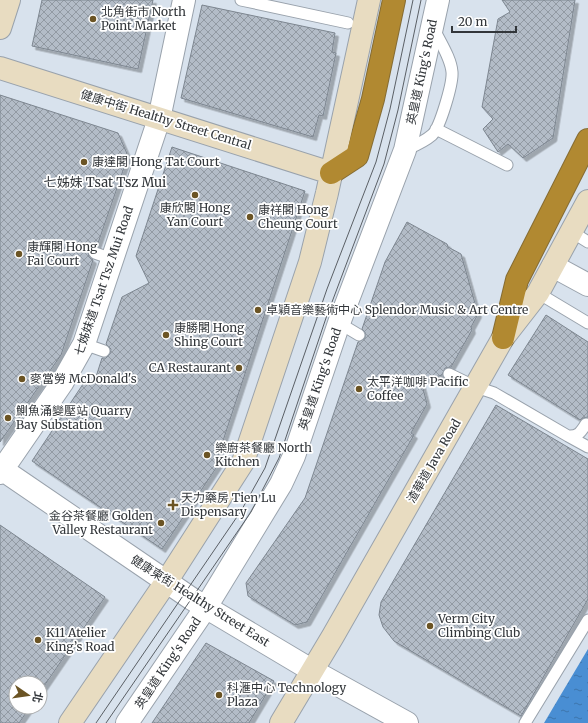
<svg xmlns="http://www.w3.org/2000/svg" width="588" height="723" viewBox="0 0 588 723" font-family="Merriweather,'Noto Sans TC',serif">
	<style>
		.water { fill: url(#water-ripples) }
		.building { fill: url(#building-cross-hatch); stroke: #7d8690; filter: url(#shadow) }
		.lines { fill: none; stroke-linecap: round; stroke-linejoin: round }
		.lane-casing { stroke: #99a2ac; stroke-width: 13 }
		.street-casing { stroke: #99a2ac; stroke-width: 24 }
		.secondary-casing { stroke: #99a2ac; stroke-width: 24 }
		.highway-casing { stroke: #856c34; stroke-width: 24 }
		.lane { stroke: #fff; stroke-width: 11 }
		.street { stroke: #fff; stroke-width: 22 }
		.secondary { stroke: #e8dcc1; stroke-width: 22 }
		.highway { stroke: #b18931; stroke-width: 22 }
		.tram { stroke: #5a5f65; stroke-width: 1 }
		.poi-dot { fill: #6b5424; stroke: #fff; stroke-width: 1.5 }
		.labels { text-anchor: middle; stroke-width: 3.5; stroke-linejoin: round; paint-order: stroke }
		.poi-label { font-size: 12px; fill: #32363a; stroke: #fff; text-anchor: start }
		.street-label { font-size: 12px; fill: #32363a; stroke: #fff }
		.neighbourhood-label { font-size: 13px; fill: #32363a; stroke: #fff }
	</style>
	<defs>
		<pattern id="water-ripples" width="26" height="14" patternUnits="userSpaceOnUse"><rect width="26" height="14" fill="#498ed3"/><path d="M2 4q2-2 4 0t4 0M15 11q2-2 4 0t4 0" fill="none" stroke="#3d75ac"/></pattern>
		<pattern id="building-cross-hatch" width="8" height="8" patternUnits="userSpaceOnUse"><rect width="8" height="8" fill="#b3bcc7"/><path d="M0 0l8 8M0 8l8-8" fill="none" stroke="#929aa3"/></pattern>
		<filter id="shadow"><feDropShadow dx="3.5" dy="3.5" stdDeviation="0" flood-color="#0004"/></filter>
	</defs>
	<rect width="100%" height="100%" fill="#d8e2ed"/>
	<path class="water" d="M 588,649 L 588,723 L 544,723 Z"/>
	<path class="building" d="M 42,0 L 153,0 L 138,69 L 32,46 Z
		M 502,0 L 575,0 L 553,138 L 523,158 L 508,144 L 498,152 L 483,129 L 493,119 L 482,107 L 498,19 L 510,12 Z
		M 202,5 L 335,33 L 332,52 L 336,53 L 323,116 L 319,115 L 313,137 L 181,98 Z
		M 0,95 L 118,133 L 128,156 L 97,246 L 91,247 L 88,251 L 89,257 L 93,260 L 61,355 L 0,442 Z
		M 172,147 L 305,191 L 218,456 L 222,459 L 162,549 L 32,461 L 87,378 L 94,383 L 102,358 L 106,358 L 110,354 L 111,349 L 106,344 L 122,297 L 149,283 L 136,256 Z
		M 407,222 L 447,244 L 448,247 L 461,254 L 478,314 L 471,327 L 472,330 L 451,367 L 445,368 L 442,375 L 421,381 L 427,404 L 411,433 L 414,435 L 307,622 L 295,625 L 248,596 L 246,583 L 305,498 L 358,342 L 365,338 L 365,332 L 362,329 L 385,262 Z
		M 546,315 L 588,342 L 588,417 L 583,418 L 580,420 L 508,375 Z
		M 496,405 L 588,459 L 588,599 L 521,716 L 394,641 L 383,627 L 379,615 L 381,602 Z
		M 0,525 L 105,597 L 40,692 L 40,683 L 16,683 L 16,707 L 30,707 L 19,723 L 0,723 Z
		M 206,643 L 274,681 L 249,723 L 152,723 Z"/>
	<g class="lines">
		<defs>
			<path id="lane" d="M 241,0 L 348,23
				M 436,129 L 507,165
				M 405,150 C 414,146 424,142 432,135 C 440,128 453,83 452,72 C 451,58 440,42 434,29
				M 572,232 L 588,242
				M 95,253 L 112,259
				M 538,293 L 588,323
				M 339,323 L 359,335
				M 84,344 L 104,351
				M 449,374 L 476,387 L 494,393 L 568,436 C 578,437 581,432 586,424
				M 568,436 L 588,447
				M 525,723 L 588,620"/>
			<path id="street" d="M 553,266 L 588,285
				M 0,468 L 192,599 L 313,671 L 407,723
				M 0,473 L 62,383 L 84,344 L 159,119 L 184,0
				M 127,723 L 206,607 L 281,484 L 294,456 L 339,323 L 405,150 L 438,0"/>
			<path id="secondary" d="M 0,28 L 9,0
				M 0,68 L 331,173
				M 70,723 L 166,582 L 243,462 L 310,262 L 327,193 L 369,0
				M 281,723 L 333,636 L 503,338 L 538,293 L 588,201"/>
			<path id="highway" d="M 331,173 L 357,156 L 373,99 L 394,0
				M 503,338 L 517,280 L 588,140"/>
		</defs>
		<use href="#lane" class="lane-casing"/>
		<use href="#street" class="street-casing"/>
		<use href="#secondary" class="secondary-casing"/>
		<use href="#highway" class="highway-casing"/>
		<use href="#lane" class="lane"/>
		<use href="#street" class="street"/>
		<use href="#secondary" class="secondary"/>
		<use href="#highway" class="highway"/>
		<path class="tram" d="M 96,723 L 241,511 L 265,468 L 327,289 L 376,162 L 390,109 L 413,0
			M 106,723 L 251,512 L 279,458 L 326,318 L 384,164 L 398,110 L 421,0"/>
	</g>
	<g class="poi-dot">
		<circle cx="93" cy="19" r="4"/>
		<circle cx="84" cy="162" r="4"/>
		<circle cx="195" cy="195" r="4"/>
		<circle cx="250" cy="217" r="4"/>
		<circle cx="19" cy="254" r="4"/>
		<circle cx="258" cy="310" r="4"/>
		<circle cx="166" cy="335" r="4"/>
		<circle cx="239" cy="368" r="4"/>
		<circle cx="22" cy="379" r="4"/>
		<circle cx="359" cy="389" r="4"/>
		<circle cx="8" cy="418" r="4"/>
		<circle cx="207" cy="455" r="4"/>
		<path d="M171 499h4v4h4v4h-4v4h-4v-4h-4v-4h4z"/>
		<circle cx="161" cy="523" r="4"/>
		<circle cx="430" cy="626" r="4"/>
		<circle cx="38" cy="640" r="4"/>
		<circle cx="219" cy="695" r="4"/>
	</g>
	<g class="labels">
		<g class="poi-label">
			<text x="101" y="16">北角街市 North<tspan x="101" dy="14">Point Market</tspan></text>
			<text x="92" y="166">康達閣 Hong Tat Court</text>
			<text x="195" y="212" text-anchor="middle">康欣閣 Hong<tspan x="195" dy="14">Yan Court</tspan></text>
			<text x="258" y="214">康祥閣 Hong<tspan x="258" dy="14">Cheung Court</tspan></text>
			<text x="27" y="251">康輝閣 Hong<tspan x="27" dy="14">Fai Court</tspan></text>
			<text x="266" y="314">卓穎音樂藝術中心 Splendor Music &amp; Art Centre</text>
			<text x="174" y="332">康勝閣 Hong<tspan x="174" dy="14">Shing Court</tspan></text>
			<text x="231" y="372" text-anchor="end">CA Restaurant</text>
			<text x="30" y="383">麥當勞 McDonald's</text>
			<text x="367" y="386">太平洋咖啡 Pacific<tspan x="367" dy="14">Coffee</tspan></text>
			<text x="16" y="415">鰂魚涌變壓站 Quarry<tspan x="16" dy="14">Bay Substation</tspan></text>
			<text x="215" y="452">樂廚茶餐廳 North<tspan x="215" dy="14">Kitchen</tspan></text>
			<text x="181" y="502">天力藥房 Tien Lu<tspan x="181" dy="14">Dispensary</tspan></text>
			<text x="153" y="520" text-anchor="end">金谷茶餐廳 Golden<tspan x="153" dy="14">Valley Restaurant</tspan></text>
			<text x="438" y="623">Verm City<tspan x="438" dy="14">Climbing Club</tspan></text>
			<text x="46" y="637">K11 Atelier<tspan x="46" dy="14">King’s Road</tspan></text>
			<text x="227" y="692">科滙中心 Technology<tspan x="227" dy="14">Plaza</tspan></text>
		</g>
		<g class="street-label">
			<text transform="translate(422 72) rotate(-78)" y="4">英皇道 King's Road</text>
			<text transform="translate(166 120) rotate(17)" y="4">健康中街 Healthy Street Central</text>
			<text transform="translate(104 281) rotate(-71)" y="4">七姊妹道 Tsat Tsz Mui Road</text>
			<text transform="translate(320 379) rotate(-71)" y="4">英皇道 King's Road</text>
			<text transform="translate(434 461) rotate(-60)" y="4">渣華道 Java Road</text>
			<text transform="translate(200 601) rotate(32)" y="4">健康東街 Healthy Street East</text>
			<text transform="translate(168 663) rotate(-56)" y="4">英皇道 King's Road</text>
		</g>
		<g class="neighbourhood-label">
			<text x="105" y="187">七姊妹 Tsat Tsz Mui</text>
		</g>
	</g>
	<g transform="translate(28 695) rotate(103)"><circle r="19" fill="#ffffff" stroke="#adafb0"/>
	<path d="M0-3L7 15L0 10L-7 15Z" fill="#6b5424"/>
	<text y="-6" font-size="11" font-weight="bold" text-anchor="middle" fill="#32363a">北</text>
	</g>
	<path d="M452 26v6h64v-6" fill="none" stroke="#32363a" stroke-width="2"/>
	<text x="458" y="26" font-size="12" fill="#32363a" stroke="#ffffff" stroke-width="3" paint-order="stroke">20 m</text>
</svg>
